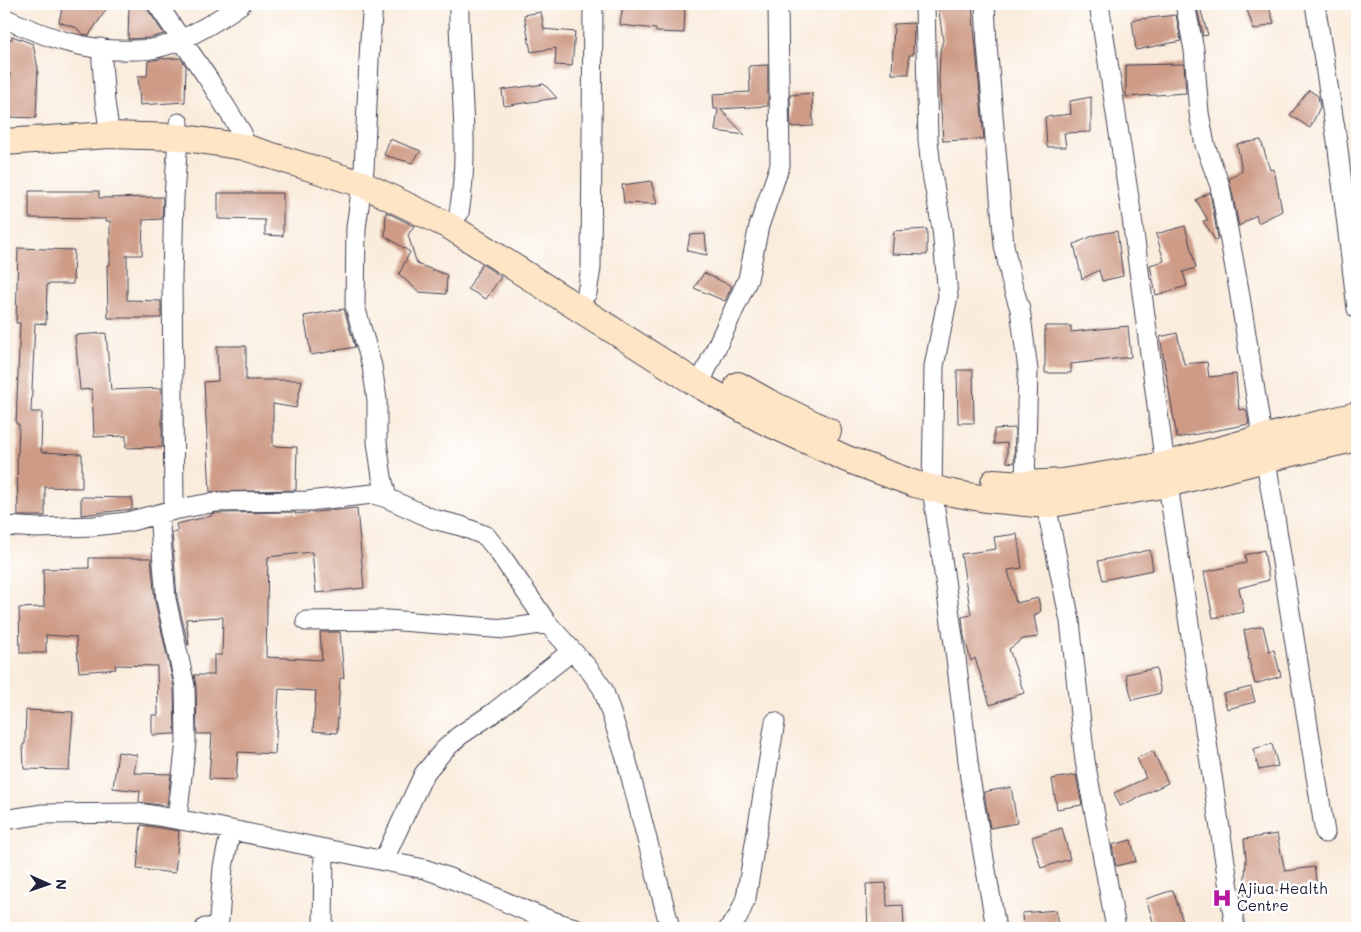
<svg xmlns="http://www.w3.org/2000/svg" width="1361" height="932" viewBox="0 0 1361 932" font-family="Mali,sans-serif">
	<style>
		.building { fill: #ce9b86 }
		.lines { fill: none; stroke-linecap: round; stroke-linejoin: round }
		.street-casing { stroke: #424053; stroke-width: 21 }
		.secondary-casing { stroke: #424053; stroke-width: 28 }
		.street { stroke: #fff; stroke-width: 19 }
		.secondary { stroke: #fee5c5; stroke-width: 26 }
		.labels { text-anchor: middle; stroke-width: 5; stroke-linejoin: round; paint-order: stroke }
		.poi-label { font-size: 15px; fill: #22223b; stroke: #fff; text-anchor: start }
	</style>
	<rect width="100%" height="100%" fill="#fff"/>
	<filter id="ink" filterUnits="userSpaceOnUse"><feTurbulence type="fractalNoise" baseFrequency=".02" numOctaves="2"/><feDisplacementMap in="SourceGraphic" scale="10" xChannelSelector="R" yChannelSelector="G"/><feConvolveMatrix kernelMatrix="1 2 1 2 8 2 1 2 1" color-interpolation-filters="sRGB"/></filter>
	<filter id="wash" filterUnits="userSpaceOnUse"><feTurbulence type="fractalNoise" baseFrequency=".0096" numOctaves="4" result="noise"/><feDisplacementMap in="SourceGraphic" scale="20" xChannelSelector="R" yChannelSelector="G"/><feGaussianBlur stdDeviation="1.12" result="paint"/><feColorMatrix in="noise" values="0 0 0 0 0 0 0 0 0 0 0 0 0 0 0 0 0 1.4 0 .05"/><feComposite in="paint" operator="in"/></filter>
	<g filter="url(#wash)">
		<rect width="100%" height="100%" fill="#f9ecdc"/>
		<g id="blocks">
			<path class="building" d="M 63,4 L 110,4 L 89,35 L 82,34 L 77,28 L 59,22 Z
				M 129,4 L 146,4 L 148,10 L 164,34 L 149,38 L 128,39 Z
				M 623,4 L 685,4 L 684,33 L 656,32 L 656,29 L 620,25 Z
				M 938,4 L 972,4 L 984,139 L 943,141 L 939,80 L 940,51 L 943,40 Z
				M 1196,4 L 1199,4 L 1208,35 L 1203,36 Z
				M 1245,4 L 1268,4 L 1274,23 L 1254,30 Z
				M 541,12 L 544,29 L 575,32 L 572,66 L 555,65 L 556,48 L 531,52 L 524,15 Z
				M 1176,15 L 1181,41 L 1136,50 L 1132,20 Z
				M 914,23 L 913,55 L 909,55 L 909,74 L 892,74 L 894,24 Z
				M 12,36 L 33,44 L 38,68 L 36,118 L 8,117 L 10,73 L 4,82 L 4,41 L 12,39 Z
				M 164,58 L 164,59 L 180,58 L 186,66 L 185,102 L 140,105 L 138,76 L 147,76 L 148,61 Z
				M 1184,64 L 1186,93 L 1126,97 L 1126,65 Z
				M 768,65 L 768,106 L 720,109 L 745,135 L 715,131 L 718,109 L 714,109 L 713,94 L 750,92 L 749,66 Z
				M 544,84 L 557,98 L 504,106 L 502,90 Z
				M 1309,90 L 1318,96 L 1320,107 L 1310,128 L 1290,115 Z
				M 812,93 L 813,126 L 791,127 L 790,95 Z
				M 1091,97 L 1091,132 L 1064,133 L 1066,147 L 1047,147 L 1045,117 L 1071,114 L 1070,101 Z
				M 390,139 L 421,151 L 412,163 L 384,155 Z
				M 1261,140 L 1270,170 L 1274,169 L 1282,211 L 1258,223 L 1256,215 L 1239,226 L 1229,179 L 1242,171 L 1237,144 Z
				M 651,181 L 657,204 L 624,203 L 622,185 Z
				M 29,191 L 99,191 L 99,198 L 163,197 L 162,219 L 143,220 L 142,255 L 127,255 L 127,300 L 161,301 L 161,318 L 108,318 L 107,265 L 110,265 L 110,221 L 106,221 L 106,219 L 29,218 Z
				M 1210,192 L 1218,239 L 1216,241 L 1203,221 L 1208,220 L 1196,200 Z
				M 218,193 L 283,193 L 283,236 L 265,235 L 265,220 L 218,219 Z
				M 386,212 L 414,226 L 408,235 L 417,264 L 447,275 L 446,294 L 419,292 L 399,274 L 410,252 L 385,236 Z
				M 1185,226 L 1196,268 L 1183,272 L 1187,286 L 1156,295 L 1150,265 L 1164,261 L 1156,234 Z
				M 927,229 L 927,255 L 892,254 L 894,231 Z
				M 1117,231 L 1123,276 L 1102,281 L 1099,270 L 1082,279 L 1074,244 L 1095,235 Z
				M 705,234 L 707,255 L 687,251 L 690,235 Z
				M 18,248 L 74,250 L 73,284 L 47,284 L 46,324 L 35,323 L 31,412 L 42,412 L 41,452 L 82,454 L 82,488 L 45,487 L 45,516 L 18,516 L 17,453 L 18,453 L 19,424 L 16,424 L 20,323 L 16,323 Z
				M 482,264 L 501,277 L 486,299 L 468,289 Z
				M 704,273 L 732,286 L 725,301 L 694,288 Z
				M 344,309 L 355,347 L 311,355 L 304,316 Z
				M 1045,326 L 1071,326 L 1071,332 L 1128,326 L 1131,357 L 1071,364 L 1071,373 L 1045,373 Z
				M 106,333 L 111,390 L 162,388 L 162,447 L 126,448 L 126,436 L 94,437 L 92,389 L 80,390 L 75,335 Z
				M 1177,333 L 1184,364 L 1207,362 L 1209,377 L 1236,374 L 1239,410 L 1246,409 L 1249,424 L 1177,438 L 1160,337 Z
				M 217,346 L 246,346 L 246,380 L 302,380 L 296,408 L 273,404 L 273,446 L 297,447 L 296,490 L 210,492 L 204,382 L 218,381 Z
				M 957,370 L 973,370 L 974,423 L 958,423 Z
				M 1015,428 L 1014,463 L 1007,462 L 1007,443 L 994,444 L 994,429 Z
				M 81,497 L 132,498 L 132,509 L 81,515 Z
				M 357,508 L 364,588 L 316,593 L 312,552 L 268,557 L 266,657 L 322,660 L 320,632 L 340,632 L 344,678 L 340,678 L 337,733 L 313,731 L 316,691 L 279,689 L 275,754 L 238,752 L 236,780 L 209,779 L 212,734 L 197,734 L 196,686 L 194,675 L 214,675 L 214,655 L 222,655 L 223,617 L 186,619 L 189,645 L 188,645 L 177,597 L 172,532 L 178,532 L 176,524 L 211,516 L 211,514 L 217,513 L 295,512 L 295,514 Z
				M 1017,534 L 1022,568 L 1008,570 L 1016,603 L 1038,598 L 1041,611 L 1034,616 L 1038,637 L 1023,639 L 1009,649 L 1024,693 L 990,705 L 975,658 L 971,661 L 964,636 L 962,617 L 971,615 L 961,554 L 996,549 L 994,537 Z
				M 1150,550 L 1153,570 L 1103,580 L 1098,561 Z
				M 1264,550 L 1269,580 L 1239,588 L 1244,612 L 1213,618 L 1204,572 L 1246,563 L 1245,555 Z
				M 89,558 L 151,558 L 155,601 L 174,687 L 175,734 L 152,735 L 152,715 L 158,715 L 157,666 L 115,665 L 116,669 L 79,672 L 76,637 L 46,635 L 46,653 L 20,653 L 19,608 L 44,607 L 43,569 L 89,568 Z
				M 1263,626 L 1269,651 L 1274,650 L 1281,676 L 1255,684 L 1248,657 L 1249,656 L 1244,630 Z
				M 1156,668 L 1161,693 L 1132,700 L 1126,674 Z
				M 1251,687 L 1255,702 L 1227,709 L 1223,694 Z
				M 26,710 L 73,712 L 69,770 L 24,769 L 23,744 L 25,744 Z
				M 1272,744 L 1278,766 L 1259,770 L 1253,749 Z
				M 1153,751 L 1168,783 L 1120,806 L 1114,793 L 1146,778 L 1137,758 Z
				M 118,752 L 137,755 L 134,773 L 171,774 L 167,806 L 139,802 L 140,791 L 113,788 Z
				M 1076,775 L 1082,805 L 1057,809 L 1052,779 Z
				M 1011,787 L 1017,823 L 990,828 L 984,792 Z
				M 141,825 L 179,831 L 175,873 L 137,869 Z
				M 1062,828 L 1070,859 L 1041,868 L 1032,837 Z
				M 1277,834 L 1285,871 L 1314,867 L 1317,885 L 1244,895 L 1246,859 L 1244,839 Z
				M 1131,840 L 1136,861 L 1116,866 L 1112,845 Z
				M 886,883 L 887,906 L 903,905 L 904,928 L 868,928 L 866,884 Z
				M 1173,890 L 1185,928 L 1155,928 L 1146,899 Z
				M 1056,910 L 1058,928 L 1023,928 L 1022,913 Z"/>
		</g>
	</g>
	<g filter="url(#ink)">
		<use href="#blocks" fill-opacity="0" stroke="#424053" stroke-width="1"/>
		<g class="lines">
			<defs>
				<path id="street" d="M 157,4 L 207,77 L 242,133 L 244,147
					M 373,4 L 370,39 L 364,169 L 356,228 L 355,306 L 372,366 L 377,400 L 377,442 L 382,477 L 387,498
					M 459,4 C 458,73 471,144 459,213
					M 925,4 L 928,140 L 931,168 L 942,229 L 948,296 L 934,366 L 932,488 L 956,658 L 970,778 L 996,928
					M 985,4 L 987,44 L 1004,245 L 1012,284 L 1020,309 L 1028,370 L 1025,484
					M 1099,4 L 1131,211 L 1165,465 L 1235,928
					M 1185,4 L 1194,50 L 1199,113 L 1205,145 L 1220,186 L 1239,290 L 1325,833
					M 1315,4 L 1337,141 L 1357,309
					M 4,18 C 46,37 86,52 133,50 C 140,50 149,50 156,48 C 185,42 217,21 241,4
					M 101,48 L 105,102 L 108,122
					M 587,293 L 591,268 L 593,4
					M 699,385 L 748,279 L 759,226 L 780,165 L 778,4
					M 1046,505 L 1070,621 L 1085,761 L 1116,928
					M 174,510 L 172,277 L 174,197 L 179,123
					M 159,514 L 166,599 L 185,686 L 186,742 L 177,819
					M 4,526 L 38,528 L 94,526 L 127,522 L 174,510 L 216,502 L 308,501 L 373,494 L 387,498 L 433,519 L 461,526 L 486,536 L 498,551 L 547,623 L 588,668 L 603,689 L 626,758 L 670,928
					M 306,621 L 387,620 L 506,629 L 547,623
					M 4,820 L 43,814 L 140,813 L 192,822 L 424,869 C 476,885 523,914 575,928
					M 383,861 L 424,774 L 443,751 L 459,736 L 493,713 L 572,651
					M 205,928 C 212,928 215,927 219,920 L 223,867 L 231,830
					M 323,928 L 324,850
					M 729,928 L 738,917 L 746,898 L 775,722"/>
				<path id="secondary" d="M 4,142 L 109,135 L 179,137 L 244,147 L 362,184 L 451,227 L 699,385 L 762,420 L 847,459 L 915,484 L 952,493 L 986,499 L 1046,505 L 1168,484 L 1266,459 L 1357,438
					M 738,385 L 768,402 L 828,431
					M 994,482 L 1025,484 L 1062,482 L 1165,465 L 1262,438 L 1357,415"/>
			</defs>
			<use href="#street" class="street-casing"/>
			<use href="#secondary" class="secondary-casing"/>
			<use href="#street" class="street"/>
			<use href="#secondary" class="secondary"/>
		</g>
	</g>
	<defs>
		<symbol id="hospital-bare" viewBox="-9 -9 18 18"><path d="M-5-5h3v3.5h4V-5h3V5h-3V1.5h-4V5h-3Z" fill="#b5179e" stroke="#fff" stroke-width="2.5" paint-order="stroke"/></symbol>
	</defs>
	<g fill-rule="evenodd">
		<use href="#hospital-bare" x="1208" y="884" width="28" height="28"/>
	</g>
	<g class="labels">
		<g class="poi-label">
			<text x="1237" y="894">Ajiua Health<tspan x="1237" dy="17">Centre</tspan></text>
		</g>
	</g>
	<rect width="1361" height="932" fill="none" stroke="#fff" stroke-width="20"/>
	<g transform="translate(48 884) rotate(92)" stroke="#ffffff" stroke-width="4" paint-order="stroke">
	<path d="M0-4L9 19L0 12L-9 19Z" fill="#22223b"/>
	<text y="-8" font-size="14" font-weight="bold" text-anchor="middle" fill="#22223b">N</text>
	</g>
</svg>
